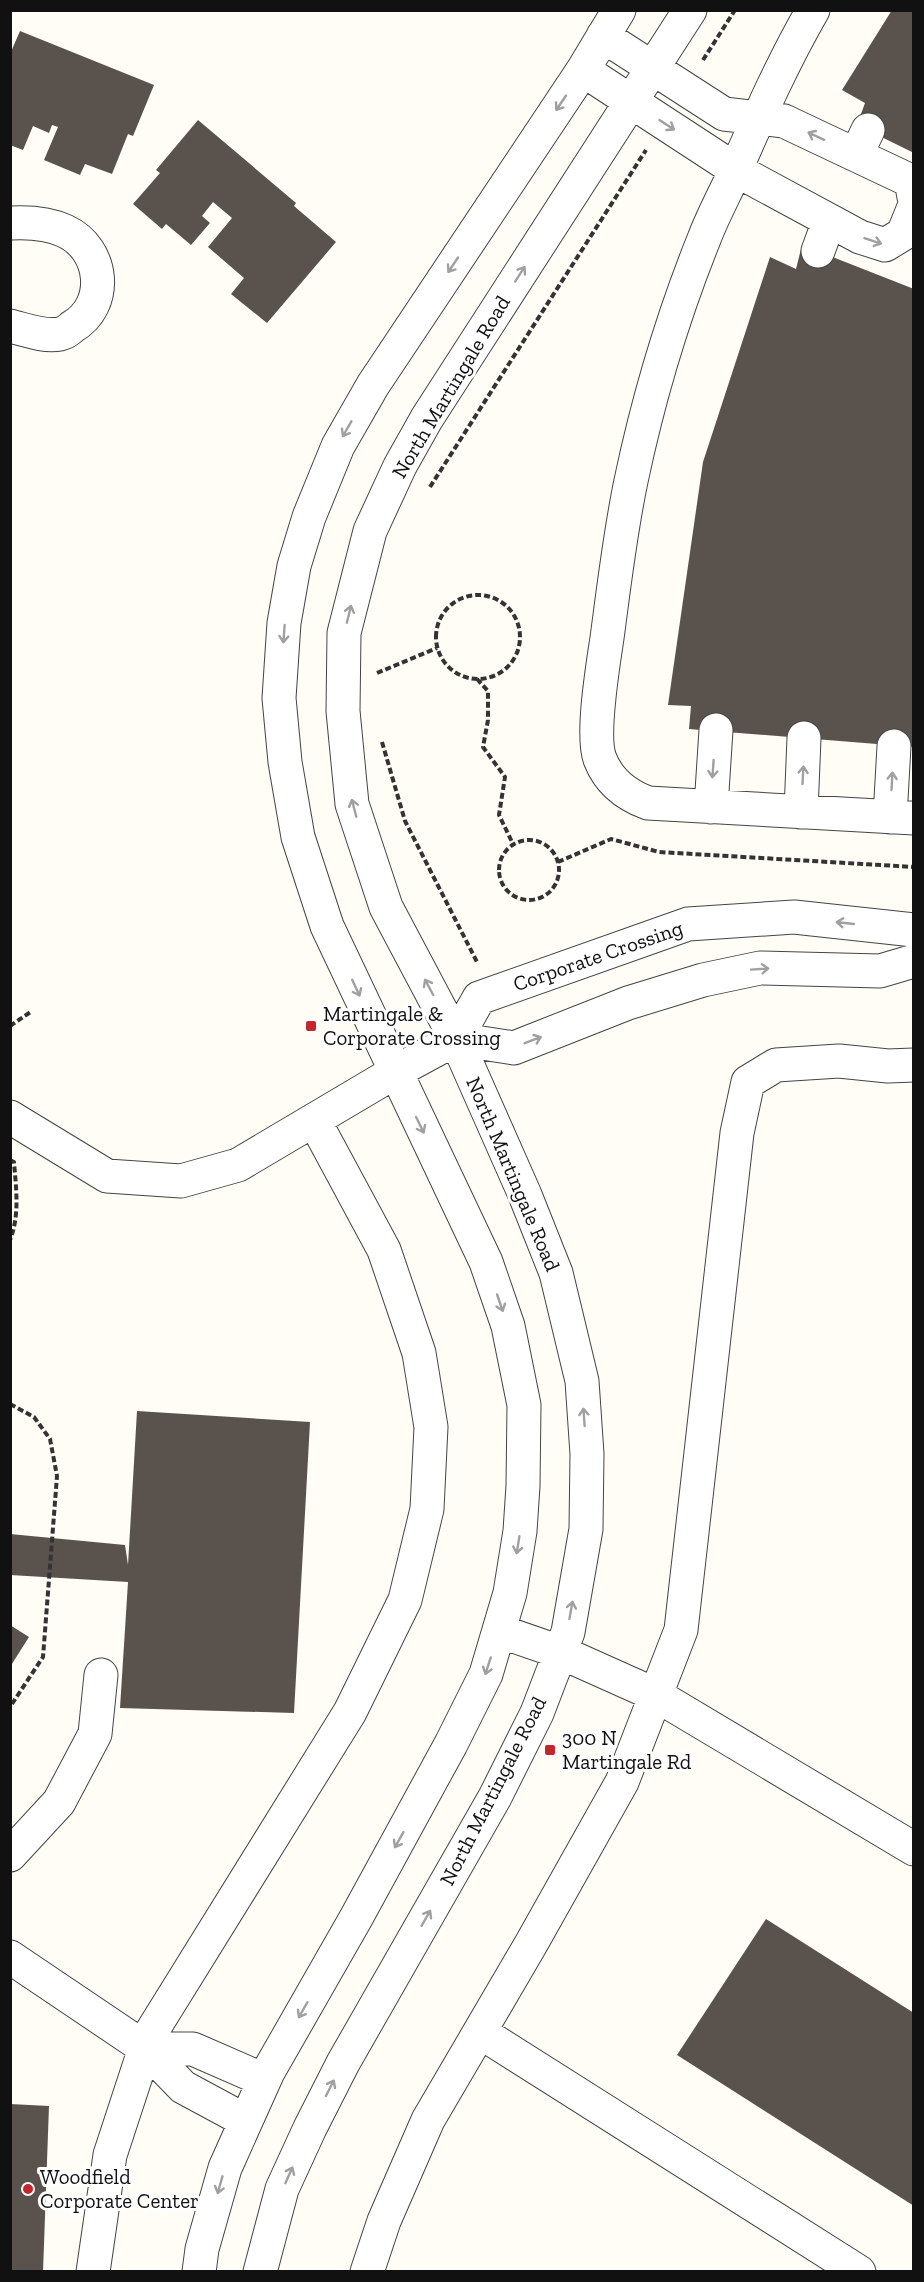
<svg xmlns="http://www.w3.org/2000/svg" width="924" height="2282" viewBox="0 0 924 2282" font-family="'Zilla Slab',serif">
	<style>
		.building { fill: #5a524d }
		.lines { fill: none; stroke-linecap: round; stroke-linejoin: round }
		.minor-casing { stroke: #444; stroke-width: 35 }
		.path { stroke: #333; stroke-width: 4; stroke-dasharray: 6 3; stroke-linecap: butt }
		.minor { stroke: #fff; stroke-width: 33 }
		.oneway { stroke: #a0a0a0 }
		.poi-dot { fill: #c4262e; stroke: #fff; stroke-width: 2 }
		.labels { text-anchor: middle; stroke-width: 6; stroke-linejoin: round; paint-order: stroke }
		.street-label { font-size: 21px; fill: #111; stroke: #fff }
		.poi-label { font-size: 21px; fill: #111; stroke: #fff; text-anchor: start }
	</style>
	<rect width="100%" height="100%" fill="#fffdf5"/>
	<path class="building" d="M 892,10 L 914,10 L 914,153 L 857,125 L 865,103 L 842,90 Z
		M 20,31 L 154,85 L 133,136 L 128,134 L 112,174 L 85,164 L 80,175 L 44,160 L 58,127 L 52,125 L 49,133 L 33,126 L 23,150 L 10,145 L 10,54 Z
		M 198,120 L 296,203 L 294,206 L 336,242 L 267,323 L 231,294 L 244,278 L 208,247 L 232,218 L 213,202 L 202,216 L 210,223 L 191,245 L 166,224 L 162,229 L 133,204 L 160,173 L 156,170 Z
		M 802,245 L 914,289 L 914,747 L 689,729 L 691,706 L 668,705 L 703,462 L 770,257 L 796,269 Z
		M 137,1411 L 310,1422 L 294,1713 L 120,1708 L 128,1582 L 10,1575 L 10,1534 L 125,1545 L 128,1565 Z
		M 10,1625 L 29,1637 L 10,1667 Z
		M 766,1919 L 914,2013 L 914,2206 L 677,2055 Z
		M 10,2104 L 49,2106 L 43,2272 L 10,2272 Z"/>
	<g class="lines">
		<defs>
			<path id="minor" d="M 813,10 C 783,62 760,114 736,169 C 726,192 713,215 704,239 C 673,316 648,400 631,481 C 620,533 614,586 607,638 C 603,665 591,736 600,759 C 609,782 626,795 648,803 L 914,818
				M 603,36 L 724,114 L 784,121 L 911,181 L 914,197
				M 583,70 L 736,170 L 860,237 L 885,245 L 903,234 L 914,207
				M 856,155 L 868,130
				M 10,223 C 28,222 48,223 65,231 C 104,249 110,305 72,327 C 69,330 64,333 60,334 C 44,337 26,330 10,326
				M 818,251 L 829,221
				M 711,807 L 716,730
				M 801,812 L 804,738
				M 890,817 L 894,746
				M 456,1039 L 479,998 L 688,924 L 794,917 L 914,930
				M 456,1039 L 514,1048 L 628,1003 L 703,980 L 760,968 L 880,971 L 914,961
				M 10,1117 L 107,1176 L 181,1181 L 238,1165 L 395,1072 L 456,1039
				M 499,1631 L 560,1652 L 656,1695 L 914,1849
				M 10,1855 L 59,1802 L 95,1734 L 101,1675
				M 10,1957 L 145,2048 L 183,2087 L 246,2121
				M 480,2032 L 859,2272
				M 145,2048 L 193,2049 L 264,2080
				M 93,2272 L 110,2155 L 149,2036 L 350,1712 L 405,1600 L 427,1509 L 431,1427 L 419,1353 L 384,1250 L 314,1120
				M 199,2272 L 202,2249 L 225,2168 L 268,2072 L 356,1918 L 451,1744 L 486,1674 L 510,1593 L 520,1531 L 523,1486 L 524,1405 L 508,1326 L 486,1262 L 327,926 L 298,837 L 285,762 L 279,698 L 284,623 L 294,566 L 309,517 L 338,446 L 373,385 L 583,70 L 619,10
				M 260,2272 L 282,2189 L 310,2128 L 343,2063 L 495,1797 L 537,1713 L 568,1632 L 586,1529 L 587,1454 L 582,1381 L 556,1273 L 525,1195 L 456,1039 L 386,907 L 352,804 L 343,711 L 344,633 L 370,531 L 400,466 L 427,418 L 690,10
				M 367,2272 L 384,2221 L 428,2120 L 531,1944 L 622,1782 L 681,1630 L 737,1133 L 748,1082 L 776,1065 L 839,1061 L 888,1066 L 914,1065"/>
		</defs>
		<use href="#minor" class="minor-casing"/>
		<path class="path" d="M 703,60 L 735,10
			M 430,487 L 646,150
			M436 637a42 42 0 1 1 84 0a42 42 0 1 1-84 0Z
			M 377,673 L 437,648
			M 477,679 L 488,691 L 488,720 L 483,747 L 505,777 L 499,815 L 513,844
			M 382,742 L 405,821 L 477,962
			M499 870a30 30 0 1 1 60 0a30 30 0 1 1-60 0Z
			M 558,862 L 611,839 L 659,852 L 914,867
			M 10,1026 L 32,1011
			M 10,1160 L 14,1162 C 16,1188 20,1215 10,1240
			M 10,1404 L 34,1417 L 50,1439 L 57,1476 L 43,1657 L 10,1707"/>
		<use href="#minor" class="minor"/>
	</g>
	<defs><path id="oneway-shaft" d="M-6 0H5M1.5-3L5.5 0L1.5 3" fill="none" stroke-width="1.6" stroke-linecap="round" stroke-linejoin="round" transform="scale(1.5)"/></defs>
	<g class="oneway">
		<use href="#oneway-shaft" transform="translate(561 103) rotate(124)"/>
		<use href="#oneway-shaft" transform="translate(667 125) rotate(33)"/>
		<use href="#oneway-shaft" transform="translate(816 136) rotate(-155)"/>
		<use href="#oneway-shaft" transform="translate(873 241) rotate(18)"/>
		<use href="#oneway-shaft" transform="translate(453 265) rotate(124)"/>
		<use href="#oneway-shaft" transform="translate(520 274) rotate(-57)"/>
		<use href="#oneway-shaft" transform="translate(347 429) rotate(120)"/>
		<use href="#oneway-shaft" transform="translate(349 614) rotate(-76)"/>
		<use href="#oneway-shaft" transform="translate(284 634) rotate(94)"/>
		<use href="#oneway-shaft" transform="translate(713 769) rotate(94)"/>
		<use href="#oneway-shaft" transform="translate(803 775) rotate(-87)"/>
		<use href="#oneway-shaft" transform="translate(892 781) rotate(-87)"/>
		<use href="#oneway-shaft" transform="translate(354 808) rotate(-105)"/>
		<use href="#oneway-shaft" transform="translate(845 923) rotate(-174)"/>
		<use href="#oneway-shaft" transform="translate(760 969) rotate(-4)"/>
		<use href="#oneway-shaft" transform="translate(429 987) rotate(-118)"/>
		<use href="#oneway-shaft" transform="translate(356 988) rotate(65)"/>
		<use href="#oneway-shaft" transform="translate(533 1040) rotate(-21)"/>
		<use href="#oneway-shaft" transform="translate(420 1125) rotate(64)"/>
		<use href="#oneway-shaft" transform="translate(500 1303) rotate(71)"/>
		<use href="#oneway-shaft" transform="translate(584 1417) rotate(-94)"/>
		<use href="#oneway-shaft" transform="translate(518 1545) rotate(99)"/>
		<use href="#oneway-shaft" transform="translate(571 1610) rotate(-80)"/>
		<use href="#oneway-shaft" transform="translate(488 1666) rotate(108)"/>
		<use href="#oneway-shaft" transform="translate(399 1840) rotate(119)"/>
		<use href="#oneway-shaft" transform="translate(426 1918) rotate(-60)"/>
		<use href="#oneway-shaft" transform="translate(303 2010) rotate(120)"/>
		<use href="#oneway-shaft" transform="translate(330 2088) rotate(-63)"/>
		<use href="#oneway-shaft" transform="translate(289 2175) rotate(-66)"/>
		<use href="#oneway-shaft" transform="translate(220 2185) rotate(106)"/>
	</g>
	<g class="poi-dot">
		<rect x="305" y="1020" width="12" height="12" rx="3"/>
		<rect x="544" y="1744" width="12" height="12" rx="3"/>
		<circle cx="28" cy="2189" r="6"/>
	</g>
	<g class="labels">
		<g class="street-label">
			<text transform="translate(451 387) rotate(-59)" y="7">North Martingale Road</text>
			<text transform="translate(598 956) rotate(-19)" y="7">Corporate Crossing</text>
			<text transform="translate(513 1174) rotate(67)" y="7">North Martingale Road</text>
			<text transform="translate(493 1791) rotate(-63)" y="7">North Martingale Road</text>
		</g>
		<g class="poi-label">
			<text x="323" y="1021">Martingale &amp;<tspan x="323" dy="24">Corporate Crossing</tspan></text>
			<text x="562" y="1745">300 N<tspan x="562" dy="24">Martingale Rd</tspan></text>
			<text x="40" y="2184">Woodfield<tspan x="40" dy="24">Corporate Center</tspan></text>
		</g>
	</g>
	<rect width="924" height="2282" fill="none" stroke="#111111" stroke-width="24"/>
</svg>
